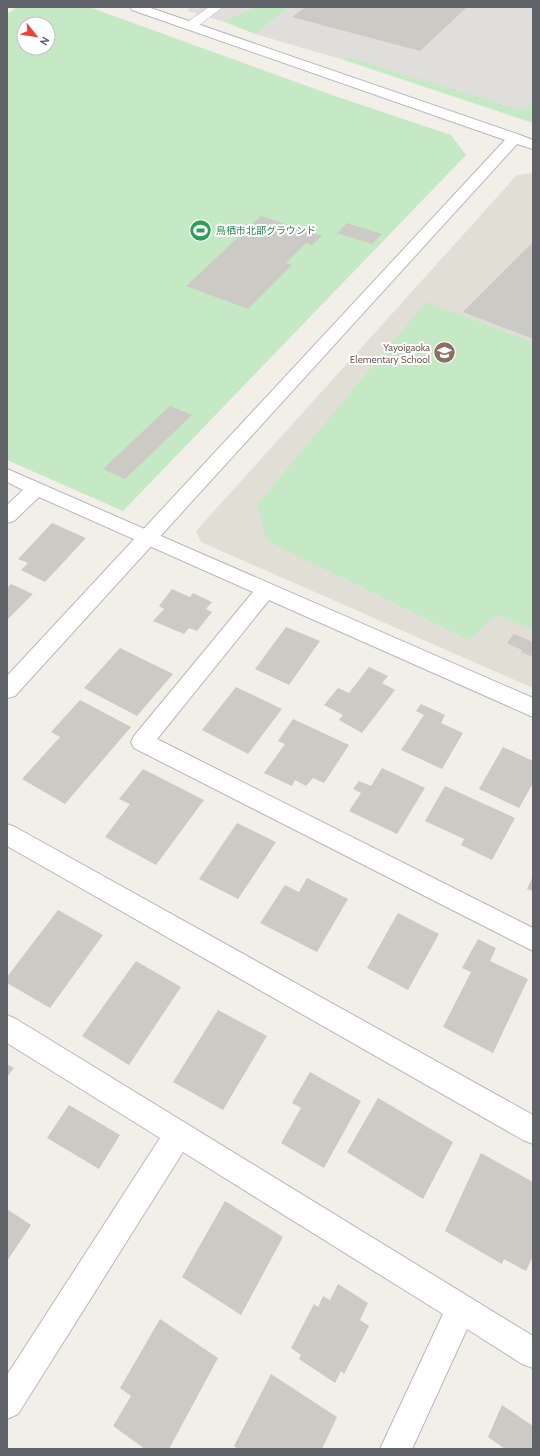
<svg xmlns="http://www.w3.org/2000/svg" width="540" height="1456" viewBox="0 0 540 1456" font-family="Cabin,'Noto Sans JP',sans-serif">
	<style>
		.industrial { fill: #e0deda }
		.education { fill: #e1ded6 }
		.green { fill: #c5e8c5; fill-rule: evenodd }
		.building { fill: #cccac5 }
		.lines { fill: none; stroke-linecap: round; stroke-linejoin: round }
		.service-casing { stroke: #b5b8bc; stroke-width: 1 }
		.minor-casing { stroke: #b5b8bc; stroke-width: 2 }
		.tertiary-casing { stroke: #b5b8bc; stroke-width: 2 }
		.service { fill: #fff; fill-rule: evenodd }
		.minor { fill: #fff; fill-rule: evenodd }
		.tertiary { fill: #fff; fill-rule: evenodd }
		.labels { text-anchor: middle; stroke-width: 4; stroke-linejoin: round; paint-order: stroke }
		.far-leisure-label { font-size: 10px; fill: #27864d; stroke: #fff; text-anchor: start }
		.far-education-label { font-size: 10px; fill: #785e54; stroke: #fff; text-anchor: end }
	</style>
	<rect width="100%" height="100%" fill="#f1efe8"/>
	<path class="industrial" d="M 189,7 L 256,7 L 222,21 L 188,11 Z
		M 289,7 L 533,7 L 533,101 L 524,111 L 348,58 L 344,60 L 255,34 Z"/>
	<path class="education" d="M 533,173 L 533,688 L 201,542 L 196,531 L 517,175 Z"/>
	<path class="green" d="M 10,7 L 89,7 L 329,94 L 451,135 L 466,155 L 123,511 L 7,460 L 7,14 L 15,9 ZM 24,24 L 48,24 L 48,48 L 24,48 Z
		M 256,7 L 289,7 L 255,34 L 222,21 Z
		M 348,57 L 524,111 L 533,101 L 533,123 L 344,60 Z
		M 426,302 L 533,342 L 533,629 L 496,615 L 469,640 L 266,540 L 258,504 Z"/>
	<path class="building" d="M 306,7 L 467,7 L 420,51 L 292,17 Z
		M 261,216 L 322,236 L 312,245 L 306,243 L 286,263 L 292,265 L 248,309 L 186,286 Z
		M 347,223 L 382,234 L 372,244 L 337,233 Z
		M 533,242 L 533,339 L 463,312 Z
		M 170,406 L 192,415 L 125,479 L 103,469 Z
		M 52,523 L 86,538 L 45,582 L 21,570 L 28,563 L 18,559 Z
		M 11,584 L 33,594 L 7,620 L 7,588 Z
		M 172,589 L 190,597 L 193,593 L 212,602 L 206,609 L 212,612 L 197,631 L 189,628 L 184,634 L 153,621 L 164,609 L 159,606 Z
		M 286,627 L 320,641 L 289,685 L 255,669 Z
		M 514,634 L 533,642 L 533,657 L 521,652 L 522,650 L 507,643 Z
		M 120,648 L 173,674 L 137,716 L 84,688 Z
		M 369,667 L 388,676 L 382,683 L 395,690 L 362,733 L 339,720 L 343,715 L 324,705 L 338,688 L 349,693 Z
		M 236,687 L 282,709 L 248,754 L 202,730 Z
		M 80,700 L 131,727 L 65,804 L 22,779 L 60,737 L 51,732 Z
		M 421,704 L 445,715 L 441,723 L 463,733 L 442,769 L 401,750 L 424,715 L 416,711 Z
		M 293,719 L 349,745 L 324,783 L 313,778 L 306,786 L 295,780 L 292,786 L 264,773 L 285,744 L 278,741 Z
		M 503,747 L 533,761 L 533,783 L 519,808 L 479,789 Z
		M 382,768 L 425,788 L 397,834 L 349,811 L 361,793 L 353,789 L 359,781 L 371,786 Z
		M 143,769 L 204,800 L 156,865 L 105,837 L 130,804 L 119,799 Z
		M 445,786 L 515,818 L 492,860 L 461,845 L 464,839 L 425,821 Z
		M 237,823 L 276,842 L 238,899 L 199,879 Z
		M 533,876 L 533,891 L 527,889 Z
		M 307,878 L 348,899 L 317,952 L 260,923 L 285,885 L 299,892 Z
		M 58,910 L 103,935 L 50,1008 L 7,983 L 7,977 Z
		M 398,913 L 439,934 L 408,990 L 367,968 Z
		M 478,939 L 496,948 L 490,961 L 528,979 L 493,1053 L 443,1027 L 471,972 L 462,968 Z
		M 136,961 L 181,987 L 129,1065 L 82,1036 Z
		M 218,1010 L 267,1036 L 223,1110 L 173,1082 Z
		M 7,1064 L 14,1068 L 7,1077 Z
		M 310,1072 L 361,1101 L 324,1168 L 281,1143 L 301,1108 L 292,1103 Z
		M 378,1098 L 453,1142 L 423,1199 L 347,1152 Z
		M 69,1105 L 120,1135 L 99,1169 L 47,1138 Z
		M 481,1153 L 533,1182 L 533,1256 L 526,1271 L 504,1259 L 502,1264 L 445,1231 Z
		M 225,1201 L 283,1237 L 241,1315 L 182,1277 Z
		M 7,1209 L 31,1225 L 7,1261 Z
		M 338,1284 L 368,1303 L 360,1320 L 369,1326 L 344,1374 L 341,1371 L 335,1383 L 299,1359 L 301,1355 L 291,1348 L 314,1304 L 318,1307 L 323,1296 L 330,1300 Z
		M 160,1319 L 218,1358 L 169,1449 L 145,1449 L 113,1426 L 131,1396 L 120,1388 Z
		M 271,1374 L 337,1417 L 322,1449 L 238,1449 L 234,1446 Z
		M 502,1405 L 533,1426 L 533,1449 L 505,1449 L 488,1437 Z"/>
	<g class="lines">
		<defs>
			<path id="service" d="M 209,7 L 223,7 L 194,29 L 186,29 L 184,26 L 186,23 Z"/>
			<path id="minor" d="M 7,469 L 533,698 L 533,717 L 269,600 L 157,739 L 533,928 L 533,951 L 134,748 L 131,742 L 134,736 L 253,592 L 39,497 L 14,521 L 7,523 L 7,505 L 23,490 L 7,482 Z
				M 7,1015 L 16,1019 L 533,1336 L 533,1368 L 522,1364 L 467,1329 L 412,1449 L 380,1449 L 443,1314 L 183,1152 L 18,1414 L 7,1419 L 7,1375 L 160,1138 L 7,1043 Z"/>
			<path id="tertiary" d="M 130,7 L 148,7 L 520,135 L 533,140 L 533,149 L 517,144 L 15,696 L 7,698 L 7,676 L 505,140 L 132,10 Z
				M 7,824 L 15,827 L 533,1115 L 533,1144 L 523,1140 L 7,846 Z"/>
		</defs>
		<use href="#service" class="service-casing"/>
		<use href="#minor" class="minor-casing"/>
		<use href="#tertiary" class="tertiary-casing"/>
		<use href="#service" class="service"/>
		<use href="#minor" class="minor"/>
		<use href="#tertiary" class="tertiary"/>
	</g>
	<defs>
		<symbol id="stadium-disc" viewBox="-11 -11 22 22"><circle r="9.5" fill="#2e9e5b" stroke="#fff"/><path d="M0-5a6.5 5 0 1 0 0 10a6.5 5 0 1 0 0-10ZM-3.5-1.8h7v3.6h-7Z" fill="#fff"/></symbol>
		<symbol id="school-disc" viewBox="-11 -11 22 22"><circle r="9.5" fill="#8d6e63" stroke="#fff"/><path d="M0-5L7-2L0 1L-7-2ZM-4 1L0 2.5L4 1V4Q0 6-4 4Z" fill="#fff"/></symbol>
	</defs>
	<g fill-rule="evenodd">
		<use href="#stadium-disc" x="188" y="218" width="25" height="25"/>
		<use href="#school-disc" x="432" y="340" width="25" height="25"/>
	</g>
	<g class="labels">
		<g class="far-leisure-label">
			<text x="216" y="234">鳥栖市北部グラウンド</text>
		</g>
		<g class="far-education-label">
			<text x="430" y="351">Yayoigaoka<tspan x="430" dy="12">Elementary School</tspan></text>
		</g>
	</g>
	<rect width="540" height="1456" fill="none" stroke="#5f6368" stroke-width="16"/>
	<g transform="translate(36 36) rotate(120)"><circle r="19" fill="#ffffff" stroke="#bfc1c3"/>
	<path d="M0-3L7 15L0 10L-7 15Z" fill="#ea4335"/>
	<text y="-6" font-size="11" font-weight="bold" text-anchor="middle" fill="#5f6368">N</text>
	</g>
</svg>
